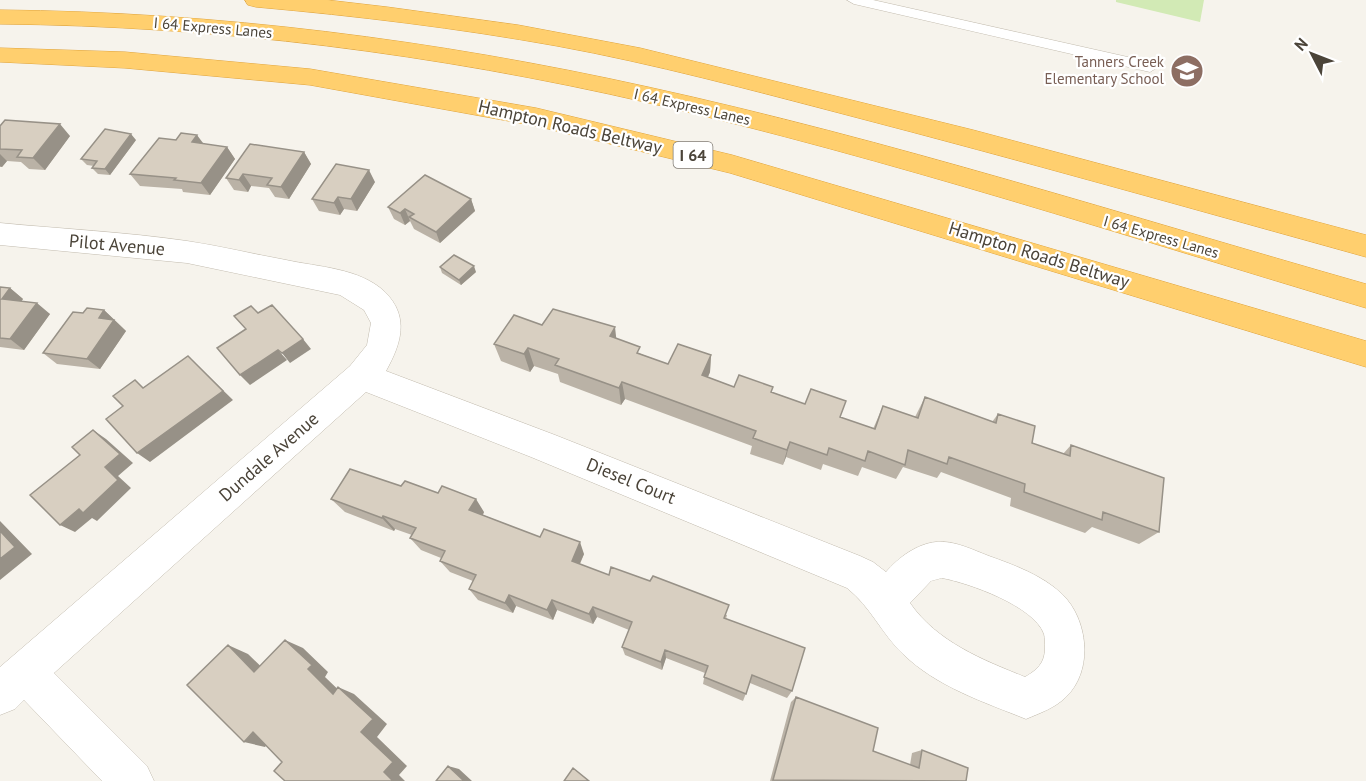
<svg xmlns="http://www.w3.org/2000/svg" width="1366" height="781" viewBox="0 0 1366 781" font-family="'PT Sans',sans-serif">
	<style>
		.green { fill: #d2eab5 }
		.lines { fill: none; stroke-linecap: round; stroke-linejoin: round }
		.lane-casing { stroke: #c2bbae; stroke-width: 1 }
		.street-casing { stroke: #c2bbae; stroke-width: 1 }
		.highway-casing { stroke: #e0a43c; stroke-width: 1 }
		.lane { fill: #fff; fill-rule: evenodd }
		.street { fill: #fff; fill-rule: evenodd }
		.highway { fill: #ffcf6e; fill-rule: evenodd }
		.wall { fill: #bab2a6 }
		.shaded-wall { fill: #979187 }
		.building { fill: #d8cfc1; stroke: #979187; stroke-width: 1.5 }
		.labels { text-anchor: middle; stroke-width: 4.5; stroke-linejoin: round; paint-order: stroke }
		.far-street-label { font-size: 15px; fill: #4b4439; stroke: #fff }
		.far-education-label { font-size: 15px; fill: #785e54; stroke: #fff; text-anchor: end }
		.shield { fill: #fff; stroke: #817c74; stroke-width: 1.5 }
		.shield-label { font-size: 16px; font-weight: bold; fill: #4b4439 }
		.street-label { font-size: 18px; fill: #4b4439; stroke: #fff }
	</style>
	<rect width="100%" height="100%" fill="#f6f3ec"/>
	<path class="green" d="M 1116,0 L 1204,0 L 1200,22 L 1116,2 Z"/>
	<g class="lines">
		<defs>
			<path id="lane" d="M 847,0 L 873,0 L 1150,62 L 1158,67 L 1150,72 L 854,4 Z"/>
			<path id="street" d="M 0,223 C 62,229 125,232 187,241 C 220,246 253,254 286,260 C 318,267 360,268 385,292 C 410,317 401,344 386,371 L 555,435 L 860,556 L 873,562 L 886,572 C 899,557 917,544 936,542 C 954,540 973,550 989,556 C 1014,565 1042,575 1062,594 C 1088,619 1094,670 1066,697 C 1055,708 1040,713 1026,719 C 984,702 937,687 903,654 C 881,633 871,607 847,588 L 531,457 L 366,392 L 54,673 L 147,766 L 154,781 L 102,781 L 24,700 L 15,709 L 0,715 L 0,667 L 350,366 L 367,345 L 371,323 L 364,310 L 340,295 L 187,263 L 0,245 ZM 942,578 C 969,583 1034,606 1044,634 C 1045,638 1045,644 1045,648 C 1045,663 1037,670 1025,677 C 983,660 937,642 910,603 L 931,581 Z"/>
			<path id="highway" d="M 245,0 L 327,0 L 387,7 L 518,25 L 640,48 L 973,130 L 1366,235 L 1366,257 C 1193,209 1020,160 847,115 C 751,90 655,64 557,46 C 457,28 357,16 256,7 L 248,5 Z
				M 0,10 C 217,12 436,40 648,87 C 890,140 1127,216 1366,284 L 1366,308 C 1128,237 891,159 649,103 C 437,54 217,26 0,24 Z
				M 0,48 L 125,52 L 310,69 L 536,108 L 732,155 L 1366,341 L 1366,367 L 730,173 L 536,126 L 310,85 L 125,68 L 0,62 Z"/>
		</defs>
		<use href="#lane" class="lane-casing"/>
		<use href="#street" class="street-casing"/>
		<use href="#highway" class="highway-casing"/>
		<use href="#lane" class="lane"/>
		<use href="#street" class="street"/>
		<use href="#highway" class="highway"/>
	</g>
	<path class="wall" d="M 0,126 L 70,136 L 45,170 L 29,169 L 21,162 L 7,161 L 2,167 L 0,167 Z
		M 136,140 L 110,175 L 98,174 L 92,168 L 94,166 L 87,165 L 81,159 Z
		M 203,144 L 227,147 L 235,159 L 210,195 L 183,192 L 182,189 L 140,186 L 130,174 Z
		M 304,152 L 311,164 L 289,199 L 275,197 L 269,188 L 251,186 L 248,192 L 234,190 L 226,178 Z
		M 375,182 L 357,211 L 344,209 L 340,215 L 319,211 L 312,199 Z
		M 471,199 L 475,211 L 440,243 L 414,229 L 410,221 L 405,225 L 394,219 L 388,207 Z
		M 440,267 L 476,272 L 461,285 L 442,273 Z
		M 0,287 L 10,288 L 23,299 L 21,301 L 50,314 L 24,350 L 0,347 Z
		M 104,310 L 126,331 L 100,369 L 57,364 L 43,353 L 83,313 Z
		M 542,325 L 616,338 L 641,354 L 668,364 L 711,355 L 710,372 L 708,377 L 734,387 L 772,392 L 873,429 L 883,406 L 915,417 L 925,397 L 992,422 L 998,414 L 1032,443 L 1063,454 L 1071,445 L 1159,532 L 1139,544 L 1092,527 L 1085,533 L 1010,506 L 1011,498 L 941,472 L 937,478 L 903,467 L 896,479 L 862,467 L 858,476 L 823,464 L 821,470 L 786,457 L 783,465 L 750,454 L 752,446 L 625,399 L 621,405 L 560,382 L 558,374 L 534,366 L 530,372 L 501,361 L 494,344 Z
		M 331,499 L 484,512 L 483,515 L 584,554 L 580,564 L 609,575 L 727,615 L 726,619 L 792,691 L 787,698 L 750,683 L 743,701 L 703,684 L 705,673 L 666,658 L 662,670 L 625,655 L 622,647 L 629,630 L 597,617 L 593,624 L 557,610 L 553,620 L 516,606 L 513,613 L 478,600 L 469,589 L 473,581 L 450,572 L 440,561 L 441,558 L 421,550 L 410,538 L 412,535 L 395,529 L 394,531 L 345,512 Z
		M 796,697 L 873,751 L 910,765 L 912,753 L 922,750 L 966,781 L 770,781 L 791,702 Z"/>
	<path class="shaded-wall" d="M 60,124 L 70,136 L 45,170 L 33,158 Z
		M 131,134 L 136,140 L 110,175 L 105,169 Z
		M 197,135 L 206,147 L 192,142 Z
		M 227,147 L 235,159 L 210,195 L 201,183 Z
		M 304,152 L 311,164 L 289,199 L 281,187 Z
		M 0,154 L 7,161 L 2,167 L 0,166 Z
		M 369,170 L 375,182 L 357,211 L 351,199 Z
		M 243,174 L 251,186 L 248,192 L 239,180 Z
		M 338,197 L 344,209 L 340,215 L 334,203 Z
		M 471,199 L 475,211 L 440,243 L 436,232 Z
		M 405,209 L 410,221 L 405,225 L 400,213 Z
		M 474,266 L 476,272 L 461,285 L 459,280 Z
		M 10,288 L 23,299 L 15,310 L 2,299 Z
		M 37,303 L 50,314 L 24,350 L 10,339 Z
		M 104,310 L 126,331 L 100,369 L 87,359 L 99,318 Z
		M 615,327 L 617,345 L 610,336 Z
		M 303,339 L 311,349 L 290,363 L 282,353 Z
		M 528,348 L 534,366 L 530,372 L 524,354 Z
		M 278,350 L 287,360 L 250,385 L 240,375 Z
		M 711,355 L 710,372 L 701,392 L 702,375 Z
		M 188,356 L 233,400 L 150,462 L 137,453 Z
		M 622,382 L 625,399 L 621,405 L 619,388 Z
		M 93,430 L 106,439 L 133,463 L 118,476 L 131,488 L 97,521 L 92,518 L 75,532 L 60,525 L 79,509 L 105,467 Z
		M 790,442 L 786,457 L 783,465 L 787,450 Z
		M 476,499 L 484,512 L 478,523 L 469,510 Z
		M 383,516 L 395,529 L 394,531 L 382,518 Z
		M 0,521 L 32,554 L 0,580 Z
		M 580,542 L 584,554 L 576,572 L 572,561 Z
		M 509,595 L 516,606 L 513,613 L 505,603 Z
		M 552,600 L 557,610 L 553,620 L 547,610 Z
		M 593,607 L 597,617 L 593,624 L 589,614 Z
		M 285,640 L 303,648 L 328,672 L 325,677 L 349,700 L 333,694 L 308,669 Z
		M 228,645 L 248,654 L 274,679 L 254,672 Z
		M 665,650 L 666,658 L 662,670 L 661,662 Z
		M 338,687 L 354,694 L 387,724 L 377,737 L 407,766 L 399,775 L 405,781 L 393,781 L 384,772 L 361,732 Z
		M 253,732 L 273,737 L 265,747 L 244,742 Z
		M 448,766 L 459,769 L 472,781 L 464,781 Z"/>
	<path class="building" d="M 5,120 L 60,124 L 33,158 L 17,157 L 22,150 L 0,149 L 0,126 Z
		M 105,129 L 131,134 L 105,169 L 92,168 L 97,161 L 81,159 Z
		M 181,133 L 197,135 L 192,142 L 227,147 L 201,183 L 174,180 L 176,178 L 130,174 L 159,138 L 176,140 Z
		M 250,144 L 304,152 L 281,187 L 267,185 L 272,178 L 243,174 L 239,180 L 226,178 Z
		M 336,164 L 369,170 L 351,199 L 338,197 L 334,203 L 312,199 Z
		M 425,175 L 471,199 L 436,232 L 409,217 L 414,214 L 405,209 L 400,213 L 388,207 Z
		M 454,255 L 474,266 L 459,280 L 440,267 Z
		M 0,287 L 10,288 L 2,299 L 37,303 L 10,339 L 0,338 Z
		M 272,305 L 303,339 L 282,353 L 278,350 L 240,375 L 217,348 L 246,329 L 234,316 L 251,306 L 258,313 Z
		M 87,308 L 104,310 L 99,318 L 114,320 L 87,359 L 43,353 L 73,312 L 83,313 Z
		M 553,309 L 615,327 L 610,336 L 640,347 L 637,353 L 668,364 L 678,344 L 711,355 L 702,375 L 734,387 L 739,375 L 773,387 L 771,392 L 805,404 L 811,389 L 846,401 L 840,417 L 875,429 L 883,406 L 918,418 L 925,397 L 996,423 L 998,414 L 1035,426 L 1032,443 L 1070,456 L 1071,445 L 1164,478 L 1159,532 L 1103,512 L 1102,520 L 1024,492 L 1025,484 L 949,457 L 947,464 L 908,450 L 905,465 L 868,451 L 865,461 L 829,448 L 827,455 L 790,442 L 787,450 L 753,438 L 756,431 L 622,382 L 619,388 L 555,365 L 559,359 L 528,348 L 524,354 L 494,344 L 514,315 L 542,325 Z
		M 188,356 L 223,391 L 137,453 L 106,419 L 123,406 L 113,396 L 135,380 L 143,388 Z
		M 93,430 L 120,454 L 105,467 L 118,480 L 83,513 L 79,509 L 60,525 L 30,495 L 80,455 L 72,447 Z
		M 350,469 L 401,486 L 405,481 L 438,493 L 442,486 L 476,499 L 469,510 L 540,537 L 544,529 L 580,542 L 572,561 L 609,575 L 611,567 L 650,581 L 653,576 L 729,605 L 724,618 L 805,648 L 792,691 L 752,675 L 746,694 L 704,677 L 708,666 L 665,650 L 661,662 L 622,647 L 632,622 L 593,607 L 589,614 L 552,600 L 547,610 L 509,595 L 505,603 L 469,589 L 476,575 L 440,561 L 445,551 L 410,538 L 416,528 L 383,516 L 382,518 L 331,499 Z
		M 0,531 L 15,547 L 0,559 Z
		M 285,640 L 312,665 L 308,669 L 333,694 L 338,687 L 373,719 L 361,732 L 393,762 L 384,772 L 393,781 L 285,781 L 274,771 L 282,762 L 253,732 L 244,742 L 187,685 L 228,645 L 254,672 Z
		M 796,697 L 878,728 L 873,751 L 919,768 L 922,750 L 968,768 L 966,781 L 773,780 Z
		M 448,766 L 464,781 L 436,781 Z
		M 573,768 L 589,781 L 564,781 Z"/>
	<defs>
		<symbol id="school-disc" viewBox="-11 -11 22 22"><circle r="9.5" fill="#8d6e63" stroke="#fff"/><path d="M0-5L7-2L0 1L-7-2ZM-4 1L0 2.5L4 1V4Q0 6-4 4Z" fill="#fff"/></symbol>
	</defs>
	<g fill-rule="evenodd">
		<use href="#school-disc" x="1168" y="52" width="38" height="38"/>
	</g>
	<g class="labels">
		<g class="far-street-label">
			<text transform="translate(213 28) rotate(5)" y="5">I 64 Express Lanes</text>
			<text transform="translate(692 107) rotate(13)" y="5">I 64 Express Lanes</text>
			<text transform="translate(1161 237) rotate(16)" y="5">I 64 Express Lanes</text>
		</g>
		<g class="far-education-label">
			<text x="1164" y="67">Tanners Creek<tspan x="1164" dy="17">Elementary School</tspan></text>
		</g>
		<rect class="shield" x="673.5" y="142" width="39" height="26" rx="4.5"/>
		<g class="shield-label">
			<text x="693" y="161">I 64</text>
		</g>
		<g class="street-label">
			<text transform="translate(570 127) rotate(13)" y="6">Hampton Roads Beltway</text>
			<text transform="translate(117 245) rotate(5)" y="6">Pilot Avenue</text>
			<text transform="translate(1039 255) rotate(17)" y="6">Hampton Roads Beltway</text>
			<text transform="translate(269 457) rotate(-41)" y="6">Dundale Avenue</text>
			<text transform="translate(631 481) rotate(22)" y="6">Diesel Court</text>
		</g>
	</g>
	<g transform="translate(1312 54) rotate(312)" stroke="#ffffff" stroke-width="4.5" paint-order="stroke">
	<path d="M0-4.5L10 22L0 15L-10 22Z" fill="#4b4439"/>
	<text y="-9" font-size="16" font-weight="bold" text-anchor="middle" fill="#4b4439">N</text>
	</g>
</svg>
